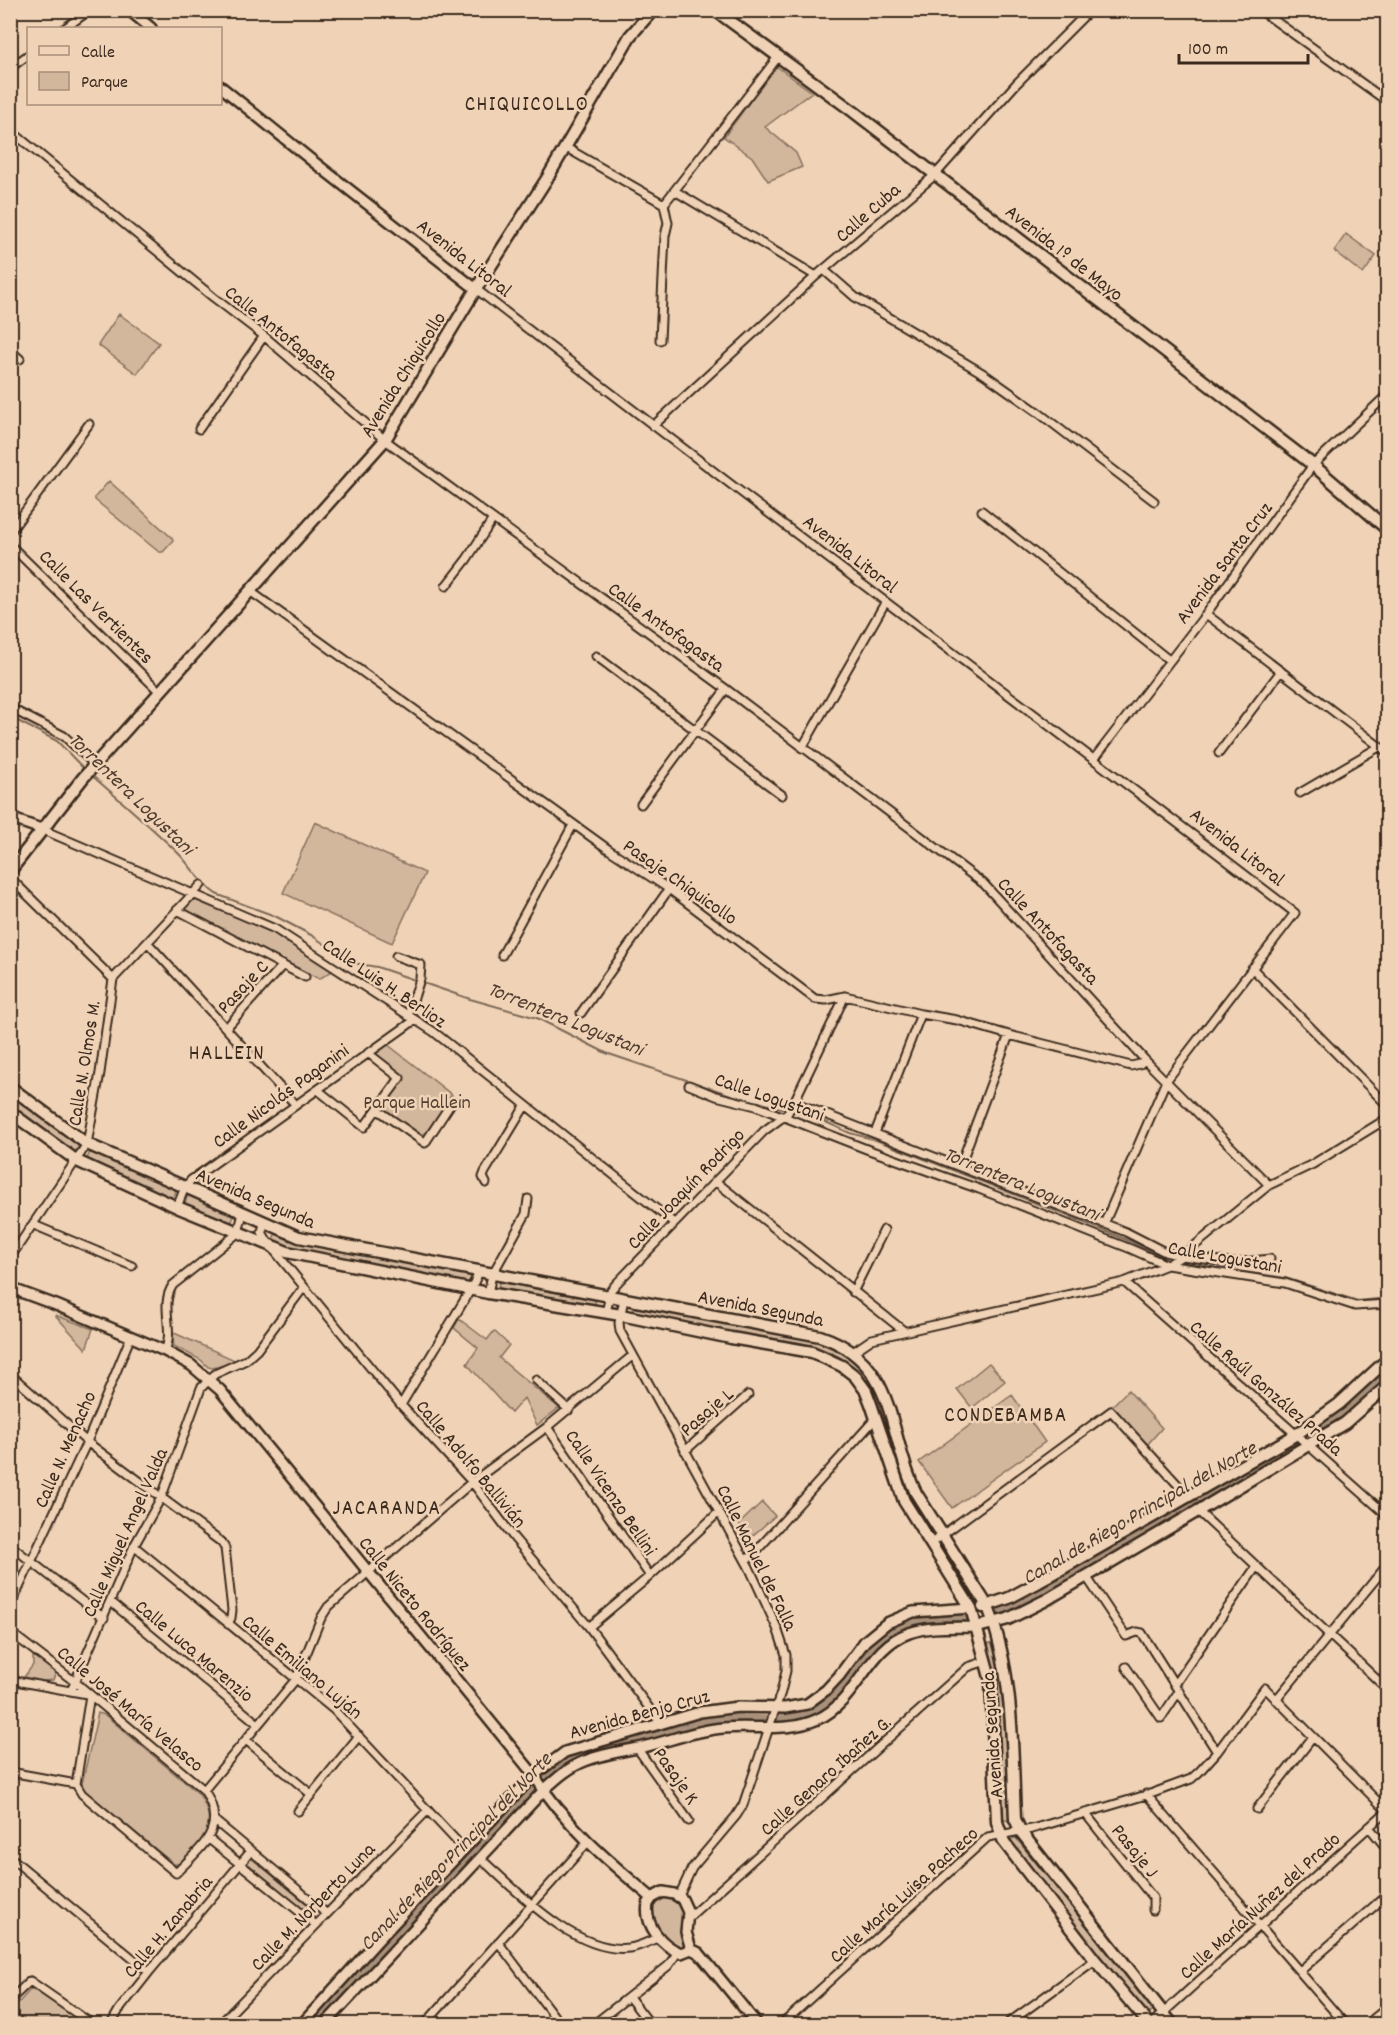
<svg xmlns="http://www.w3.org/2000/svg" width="1398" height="2035" viewBox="0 0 1398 2035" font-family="Dekko,sans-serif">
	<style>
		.green { fill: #d2b79d; stroke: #86705e; stroke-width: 1.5 }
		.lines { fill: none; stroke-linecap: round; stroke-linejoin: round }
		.stream { stroke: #7c6755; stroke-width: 2 }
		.canal { stroke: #a8907a; stroke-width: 9 }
		.minor-casing { stroke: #3b2a1e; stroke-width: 11 }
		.tertiary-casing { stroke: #3b2a1e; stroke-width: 14 }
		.secondary-casing { stroke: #3b2a1e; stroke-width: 15 }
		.minor { stroke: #f0d3b6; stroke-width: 7 }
		.tertiary { stroke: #f0d3b6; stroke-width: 9 }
		.secondary { stroke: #f0d3b6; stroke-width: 10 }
		.labels { text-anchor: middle; stroke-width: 5; stroke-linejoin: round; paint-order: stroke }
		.street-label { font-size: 20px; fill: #3b2a1e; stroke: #f0d3b6 }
		.park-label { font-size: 20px; fill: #523f31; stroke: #f0d3b6 }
		.neighbourhood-label { font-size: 21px; letter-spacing: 1.5px; fill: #3b2a1e; stroke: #f0d3b6 }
		.water-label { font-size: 21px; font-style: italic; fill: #513e30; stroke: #f0d3b6 }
	</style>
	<rect width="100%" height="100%" fill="#f0d3b6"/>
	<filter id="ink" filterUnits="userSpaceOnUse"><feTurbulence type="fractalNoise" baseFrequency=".0167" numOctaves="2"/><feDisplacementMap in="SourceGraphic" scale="12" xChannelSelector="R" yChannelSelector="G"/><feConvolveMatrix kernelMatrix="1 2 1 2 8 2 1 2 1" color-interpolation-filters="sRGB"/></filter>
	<g filter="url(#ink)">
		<path class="green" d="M 776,66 L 812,92 L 765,127 L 796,153 L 802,167 L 768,181 L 752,157 L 724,137 Z
			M 1346,234 L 1376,256 L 1363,274 L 1334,251 Z
			M 119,314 L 159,343 L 137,374 L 98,345 Z
			M 109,481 L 172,538 L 173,541 L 163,552 L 159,552 L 95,500 L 95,497 Z
			M 315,822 L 425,873 L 392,943 L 283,893 Z
			M 192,899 L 269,930 L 287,943 L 292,943 L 334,970 L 319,979 L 186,911 L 185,908 Z
			M 387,1044 L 452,1095 L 425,1134 L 418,1134 L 385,1110 L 386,1103 L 402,1077 L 400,1073 L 376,1056 L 377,1050 Z
			M 10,1094 L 79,1146 L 74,1153 L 11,1105 Z
			M 90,1152 L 177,1189 L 173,1198 L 86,1161 Z
			M 188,1195 L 235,1214 L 231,1223 L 185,1203 Z
			M 276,1233 L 308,1244 L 472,1276 L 468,1283 L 292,1248 L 272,1241 Z
			M 499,1282 L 596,1300 L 594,1306 L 498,1288 Z
			M 635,1307 L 813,1340 L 843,1353 L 862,1370 L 877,1391 L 907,1487 L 935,1532 L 931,1535 C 916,1511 901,1489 893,1462 C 886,1439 883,1413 873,1392 C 846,1339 783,1341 732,1333 C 699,1327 667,1320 634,1313 L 632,1311 Z
			M 55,1315 L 93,1329 L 86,1349 Z
			M 459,1319 L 487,1340 L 494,1331 L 509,1345 L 499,1358 L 559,1408 L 537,1425 L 524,1398 L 511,1413 L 467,1364 L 478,1348 L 454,1328 Z
			M 172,1332 L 237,1361 L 213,1368 L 208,1367 L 201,1360 L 174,1346 Z
			M 989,1363 L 1005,1381 L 972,1408 L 957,1389 Z
			M 1128,1390 L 1162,1428 L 1146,1446 L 1112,1406 Z
			M 1012,1395 L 1045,1442 L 952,1508 L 919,1462 Z
			M 762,1502 L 775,1516 L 751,1537 L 739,1524 Z
			M 989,1643 L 991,1643 L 995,1649 L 1003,1690 L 1009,1818 L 1008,1821 L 1002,1819 L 1002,1816 L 997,1690 L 988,1649 Z
			M 33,1652 L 56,1672 L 53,1680 L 43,1681 L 24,1677 L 33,1665 Z
			M 98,1713 L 105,1715 L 199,1794 C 220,1825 204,1844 179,1864 L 174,1864 L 81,1788 Z
			M 1015,1837 L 1152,2007 L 1151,2012 L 1145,2013 L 1101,1960 L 1011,1844 L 1010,1841 Z
			M 251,1858 L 320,1915 L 316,1920 L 247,1863 Z
			M 662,1898 C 688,1899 683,1925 684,1944 L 683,1948 C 668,1947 651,1923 652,1909 L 658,1900 Z
			M 30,1990 L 36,1991 L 85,2024 L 11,2024 L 11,2011 Z"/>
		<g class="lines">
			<path class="stream" d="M 10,717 L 57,741 L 85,770
				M 90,774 C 120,800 149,825 178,853 C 191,866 201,884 216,894 L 275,916 L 311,935 L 353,963 L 377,967 L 470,999 L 537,1018 L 606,1053 L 737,1097 L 810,1115 L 850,1133 L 876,1140 L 1011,1193 L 1132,1242 L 1165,1258
				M 1181,1263 L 1285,1278 L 1358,1301 L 1388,1298"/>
			<path class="canal" d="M 1308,1435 L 1334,1422 L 1388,1372
				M 999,1613 L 1296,1443
				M 314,2024 L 546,1774 C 575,1751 612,1746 648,1736 C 672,1729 697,1720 723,1718 C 749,1717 775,1724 801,1716 C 849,1702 853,1648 895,1628 C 916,1617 940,1619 963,1618"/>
			<defs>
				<path id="minor" d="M 1260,10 L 1388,102
					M 65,28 L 90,10
					M 10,68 L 28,55
					M 10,130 L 213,297 L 264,336 L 385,440 L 726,689 L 984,884 L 1145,1060 L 1269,1185
					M 565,147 L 664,204
					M 675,191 L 816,276
					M 824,270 L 855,297 L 984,374 L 1039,413 L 1154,501
					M 476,289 C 748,500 1023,704 1295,913 L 1166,1081 L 1104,1224
					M 660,340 L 665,236 L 668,223 L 664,204 L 778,57
					M 10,350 L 20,359
					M 653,426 L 816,276 L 935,175 L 1016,84 L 1090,10
					M 199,429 L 264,336
					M 982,511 L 1169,660
					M 10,532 L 89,424
					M 10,545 L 160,692
					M 446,586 L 467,559 L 493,519
					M 250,591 L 608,849 L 669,889 L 815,999 L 826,1000 L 845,996 L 921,1014 L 957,1020 L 1009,1035 L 1131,1066 L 1140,1064 L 1145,1060
					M 1206,614 L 1388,753
					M 596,656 L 782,795
					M 10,708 L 64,736 L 94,764
					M 802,748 L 885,603
					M 1219,753 L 1281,671
					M 1094,759 L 1206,614 L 1313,465 L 1388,394
					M 1300,793 L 1379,747
					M 641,804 L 726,689
					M 41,829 L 275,929 L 434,1032 L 674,1223
					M 10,878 L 113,979
					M 177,910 L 305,977
					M 148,943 L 295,1104
					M 502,955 L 573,825
					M 396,956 L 421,965 L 420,979 L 408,1016
					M 1252,968 L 1388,1106
					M 581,1013 L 669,889
					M 226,1028 L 283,965
					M 689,1085 L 716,1096 L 756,1106 L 869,1150 L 979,1189 L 1131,1249 L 1167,1265 L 1285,1283 L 1355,1306 L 1388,1304
					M 318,1090 L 364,1127 L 400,1078 L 368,1053
					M 794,1102 L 1126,1232 L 1165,1252 L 1182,1256 L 1235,1263 L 1270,1259
					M 378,1110 L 425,1143 L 452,1102
					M 875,1133 L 921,1014
					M 960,1166 L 1009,1035
					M 715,1181 L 904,1331
					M 486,1183 L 483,1177 L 485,1172 L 525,1106
					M 177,1207 L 185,1187 L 191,1180 L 415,1020
					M 264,1223 L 262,1232 L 269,1244 L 401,1405 L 472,1482 L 514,1538 L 589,1627 L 661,1724
					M 34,1225 L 132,1266
					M 10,1258 L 87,1144 L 100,1073 L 113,979 L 201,885
					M 1124,1282 L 1388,1516
					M 853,1292 L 884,1230
					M 488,1293 L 492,1275 L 526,1214 L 528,1199
					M 624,1299 L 619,1323 L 620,1331 L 749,1567 L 777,1628 L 786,1655 L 786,1671 L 781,1692 L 743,1805 L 736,1816 L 692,1868 L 679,1896
					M 606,1313 L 611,1290 L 616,1284 L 764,1131 L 787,1114 L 794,1102 L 845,996
					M 165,1351 C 175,1329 159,1305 173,1285 L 238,1233 L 243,1213
					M 853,1352 L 872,1339 L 1124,1282 L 1167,1265 L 1182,1256 L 1269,1185 L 1313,1164 L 1388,1118
					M 10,1374 L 87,1442 L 221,1542 L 225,1548 L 232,1610 L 231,1618 L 228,1624
					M 536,1380 L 569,1410
					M 401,1405 L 471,1289 L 479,1272
					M 547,1427 L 650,1576
					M 685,1451 L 748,1395
					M 1198,1511 L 1388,1690
					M 930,1544 L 1111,1411 L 1188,1496
					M 10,1545 L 104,1618
					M 134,1546 L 334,1710 L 464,1849
					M 745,1559 L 751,1557 L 876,1418
					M 1086,1576 L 1126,1636 L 1137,1632 L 1142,1633 L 1217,1752
					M 111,1602 L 258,1724
					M 10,1607 L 87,1442 L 131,1336
					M 589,1627 L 650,1576 L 719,1512
					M 10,1632 L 75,1682 L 204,1790 C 229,1829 201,1847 176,1873 L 82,1794 L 76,1784 L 10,1772
					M 1126,1667 L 1161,1718 L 1179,1691
					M 10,1680 L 87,1694
					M 1175,1684 L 1256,1567
					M 71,1691 L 134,1546 L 162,1496 L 201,1388 L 215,1374 L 246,1360 L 257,1350 L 304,1287
					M 1276,1700 L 1388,1564
					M 246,1740 L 311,1794
					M 637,1748 L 689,1821
					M 76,1784 L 90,1695
					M 204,1790 L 296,1679 L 321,1618 L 328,1607 L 472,1482 L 547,1427 L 632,1356
					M 1146,1794 L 1345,2024
					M 1257,1809 L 1313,1737
					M 298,1811 L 359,1736
					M 1085,1813 L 1153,1898 L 1153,1910
					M 215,1821 L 327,1914
					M 1369,1827 L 1388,1850
					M 209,1839 L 316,1925
					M 10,1857 L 149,1972
					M 480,1858 C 517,1891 575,1954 629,1948 C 639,1947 650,1941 659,1937
					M 688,1918 L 968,1667 L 986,1661
					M 498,1942 L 560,2024
					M 1300,1971 L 1388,1894
					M 629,1997 L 650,2024
					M 10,2000 L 30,1981 L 92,2024
					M 111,2024 L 119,2010 L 149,1972 L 251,1851
					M 220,2024 L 428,1810
					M 425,2024 L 588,1842
					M 594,2024 L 668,1966 L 678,1952
					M 782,2024 L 988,1837 L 1032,1829 L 1153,1793 L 1191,1779 L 1199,1772 L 1217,1752 L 1265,1688 L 1387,1811
					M 1007,2024 L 1095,1960
					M 1151,2024 L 1388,1810
					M 1367,2024 L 1388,2007"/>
				<path id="tertiary" d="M 129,10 L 151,28
					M 220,86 L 310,159 L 476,289
					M 10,818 L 41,829
					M 10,1288 L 56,1305 L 165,1351 L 191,1365 L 220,1390 L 534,1775 C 564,1824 608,1861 652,1898
					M 691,1949 L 681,1953 C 662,1946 644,1925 648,1904 L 652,1898 L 663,1892 L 674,1894 L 682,1899 L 688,1912 L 686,1932 L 691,1949 L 699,1953 L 757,2024
					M 302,2024 L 379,1939 L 534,1775 L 565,1752 L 700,1712 L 738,1707 L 785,1708 L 807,1704 L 826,1690 L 839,1676 L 865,1641 L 887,1623 L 913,1612 L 971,1608
					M 325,2024 L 544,1790 C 556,1779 569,1767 585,1761 C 603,1754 623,1751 643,1747 C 669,1741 696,1730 723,1728 C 755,1725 788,1733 818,1719 C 858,1701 867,1647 909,1633 C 931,1625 955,1628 978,1627"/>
				<path id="secondary" d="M 715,10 L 854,112 L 1313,465 L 1388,530
					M 10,871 L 83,778 L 385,440 L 476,289 L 548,177 L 630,36 L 653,10
					M 10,1087 L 87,1144 L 299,1237 L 820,1336 C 899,1362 886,1432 916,1493 L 988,1607 C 1014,1674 1012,1748 1015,1819 L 1021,1832 L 1172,2024
					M 10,1112 L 77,1161 L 177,1207 L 287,1252 L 488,1293 L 621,1315 L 731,1338 L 812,1352 L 842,1366 L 855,1376 L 866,1391 L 871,1404 L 904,1501 L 971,1608 L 991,1681 L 997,1822 L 1004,1842 L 1095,1960 L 1149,2024
					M 983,1607 L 1009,1598 L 1039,1582 L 1297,1434 L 1339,1404 L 1388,1359
					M 978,1627 L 1008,1619 L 1046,1600 L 1203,1508 L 1345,1423 L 1388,1385"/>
			</defs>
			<use href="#minor" class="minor-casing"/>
			<use href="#tertiary" class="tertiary-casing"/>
			<use href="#secondary" class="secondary-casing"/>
			<use href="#minor" class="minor"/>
			<use href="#tertiary" class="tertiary"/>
			<use href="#secondary" class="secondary"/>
		</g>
	</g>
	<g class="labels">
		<g class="street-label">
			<text transform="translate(867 212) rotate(-41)" y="7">Calle Cuba</text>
			<text transform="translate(1065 252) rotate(38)" y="7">Avenida 1º de Mayo</text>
			<text transform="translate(465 257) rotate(38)" y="7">Avenida Litoral</text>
			<text transform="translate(282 332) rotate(39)" y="7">Calle Antofagasta</text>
			<text transform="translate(402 374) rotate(-58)" y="7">Avenida Chiquicollo</text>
			<text transform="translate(851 553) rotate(38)" y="7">Avenida Litoral</text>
			<text transform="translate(1223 562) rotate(-53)" y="7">Avenida Santa Cruz</text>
			<text transform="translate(97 606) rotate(45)" y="7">Calle Las Vertientes</text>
			<text transform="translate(667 626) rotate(36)" y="7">Calle Antofagasta</text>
			<text transform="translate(1238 846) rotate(38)" y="7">Avenida Litoral</text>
			<text transform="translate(681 881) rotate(35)" y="7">Pasaje Chiquicollo</text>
			<text transform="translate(1049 930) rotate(47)" y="7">Calle Antofagasta</text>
			<text transform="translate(385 982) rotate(34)" y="7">Calle Luis H. Berlioz</text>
			<text transform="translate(242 986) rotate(-47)" y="7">Pasaje C</text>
			<text transform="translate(83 1063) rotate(-81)" y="7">Calle N. Olmos M.</text>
			<text transform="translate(280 1095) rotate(-36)" y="7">Calle Nicolás Paganini</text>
			<text transform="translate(770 1096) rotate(19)" y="7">Calle Logustani</text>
			<text transform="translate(685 1188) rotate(-46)" y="7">Calle Joaquín Rodrigo</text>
			<text transform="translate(256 1197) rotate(23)" y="7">Avenida Segunda</text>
			<text transform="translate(1225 1256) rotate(10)" y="7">Calle Logustani</text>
			<text transform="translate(761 1307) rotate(11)" y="7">Avenida Segunda</text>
			<text transform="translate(1267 1387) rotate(41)" y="7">Calle Raúl González Prada</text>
			<text transform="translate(706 1411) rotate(-41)" y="7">Pasaje L</text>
			<text transform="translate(64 1449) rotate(-66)" y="7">Calle N. Menacho</text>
			<text transform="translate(472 1463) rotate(50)" y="7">Calle Adolfo Ballivián</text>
			<text transform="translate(612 1492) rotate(56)" y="7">Calle Vicenzo Bellini</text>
			<text transform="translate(124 1532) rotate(-66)" y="7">Calle Miguel Angel Valda</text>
			<text transform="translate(758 1557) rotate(64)" y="7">Calle Manuel de Falla</text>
			<text transform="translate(416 1603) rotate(51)" y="7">Calle Niceto Rodríguez</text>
			<text transform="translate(195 1650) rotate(40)" y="7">Calle Luca Marenzio</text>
			<text transform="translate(303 1666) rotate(40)" y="7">Calle Emiliano Luján</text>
			<text transform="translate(131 1708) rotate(40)" y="7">Calle José María Velasco</text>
			<text transform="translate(639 1713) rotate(-15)" y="7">Avenida Benjo Cruz</text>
			<text transform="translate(991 1735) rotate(-94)" y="7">Avenida Segunda</text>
			<text transform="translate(677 1775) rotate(55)" y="7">Pasaje K</text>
			<text transform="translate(825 1775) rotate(-42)" y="7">Calle Genaro Ibañez G.</text>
			<text transform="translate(1136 1850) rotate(51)" y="7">Pasaje J</text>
			<text transform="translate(903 1894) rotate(-42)" y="7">Calle María Luisa Pacheco</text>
			<text transform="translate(1259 1905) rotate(-42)" y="7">Calle María Nuñez del Prado</text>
			<text transform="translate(312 1906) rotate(-46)" y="7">Calle M. Norberto Luna</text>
			<text transform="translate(167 1926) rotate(-50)" y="7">Calle H. Zanabria</text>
		</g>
		<g class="park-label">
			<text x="417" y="1108">Parque Hallein</text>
		</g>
		<g class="neighbourhood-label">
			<text x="527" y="110">CHIQUICOLLO</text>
			<text x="227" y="1059">HALLEIN</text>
			<text x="1006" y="1421">CONDEBAMBA</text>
			<text x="387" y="1514">JACARANDA</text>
		</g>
		<g class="water-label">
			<text transform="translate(132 793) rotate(44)" y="7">Torrentera Logustani</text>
			<text transform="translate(566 1018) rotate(22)" y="7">Torrentera Logustani</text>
			<text transform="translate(1022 1183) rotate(22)" y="7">Torrentera Logustani</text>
			<text transform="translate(1139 1512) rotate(-30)" y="7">Canal de Riego Principal del Norte</text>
			<text transform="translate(455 1851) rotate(-46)" y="7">Canal de Riego Principal del Norte</text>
		</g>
	</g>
	<rect width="1398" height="2035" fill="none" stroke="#f0d3b6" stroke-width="36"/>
	<rect x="18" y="18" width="1362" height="1999" fill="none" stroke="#3b2a1e" stroke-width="2" filter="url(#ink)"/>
	<rect x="27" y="27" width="195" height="78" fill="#f0d3b6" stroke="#a88f79" stroke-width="1.5"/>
	<rect x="39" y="46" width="30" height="9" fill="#f0d3b6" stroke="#a88f79" stroke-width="1.5"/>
	<text x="81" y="57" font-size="18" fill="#3b2a1e">Calle</text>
	<rect x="39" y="72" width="30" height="18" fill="#d2b79d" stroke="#a88f79" stroke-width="1.5"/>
	<text x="81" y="87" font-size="18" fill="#3b2a1e">Parque</text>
	<path d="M1179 54v9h129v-9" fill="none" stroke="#3b2a1e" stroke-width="3"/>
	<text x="1188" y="54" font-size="18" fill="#3b2a1e" stroke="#f0d3b6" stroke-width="4.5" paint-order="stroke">100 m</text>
</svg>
